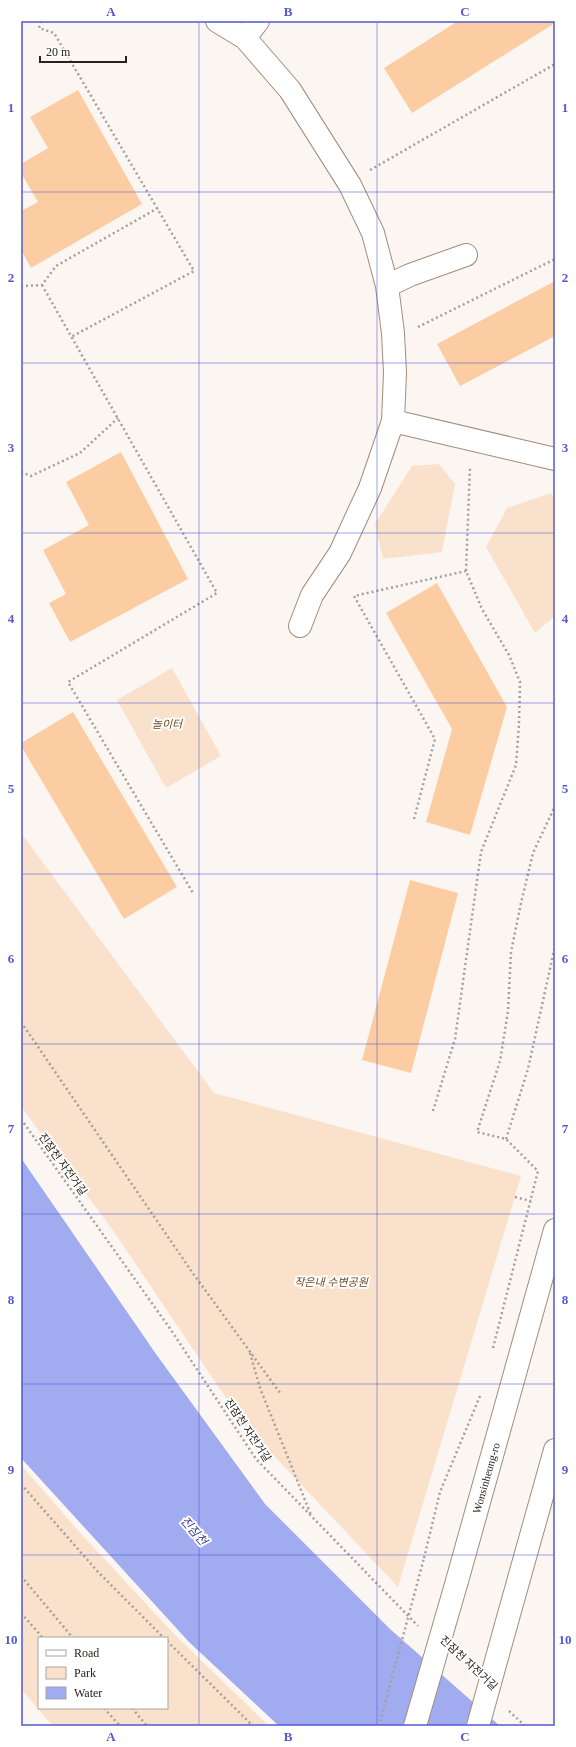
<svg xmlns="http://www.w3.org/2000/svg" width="576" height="1747" viewBox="0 0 576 1747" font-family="'Times New Roman','Noto Sans KR',serif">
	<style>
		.green { fill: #f9e1cc; fill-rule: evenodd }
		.water { fill: #a0acef }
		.building { fill: #fccda2 }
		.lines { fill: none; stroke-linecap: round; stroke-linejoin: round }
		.minor-casing { stroke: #a28c78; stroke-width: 24 }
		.path { stroke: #a59f99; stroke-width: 2.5; stroke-dasharray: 2 3; stroke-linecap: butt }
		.minor { stroke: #fff; stroke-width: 22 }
		.minor-bridge-casing { stroke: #a28c78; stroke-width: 24; stroke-linecap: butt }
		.path-bridge { stroke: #a59f99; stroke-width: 2.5; stroke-dasharray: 2 3; stroke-linecap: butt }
		.minor-bridge { stroke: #fff; stroke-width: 22 }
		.grid { fill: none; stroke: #5258cf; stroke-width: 1; stroke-opacity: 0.55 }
		.labels { text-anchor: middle; stroke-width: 4; stroke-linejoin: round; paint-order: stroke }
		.park-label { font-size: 11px; font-style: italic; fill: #6f4921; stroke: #fff }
		.street-label { font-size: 11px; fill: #2a2119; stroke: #fff }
		.water-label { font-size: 12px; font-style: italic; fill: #3b418f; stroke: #fff }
		.neatline { fill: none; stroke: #5258cf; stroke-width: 1.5 }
		.grid-label { font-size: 13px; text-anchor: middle; font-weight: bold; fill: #5258cf }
	</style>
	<rect width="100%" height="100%" fill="#fbf6f2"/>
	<path class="green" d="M 439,464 L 455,484 L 442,552 L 383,559 L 375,524 L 412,466 Z
		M 551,493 L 555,499 L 555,616 L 535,633 L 486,547 L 507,508 Z
		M 172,668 L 221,756 L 166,788 L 117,700 Z
		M 21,833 L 214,1093 L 521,1176 L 398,1587 L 243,1423 L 112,1229 L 21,1107 Z
		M 21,1465 L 82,1535 L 177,1637 L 269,1726 L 53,1726 L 21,1689 ZM 39,1638 L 167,1638 L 167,1708 L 39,1708 Z"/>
	<path class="water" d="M 21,1158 L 156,1354 L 265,1504 L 390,1629 L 500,1726 L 279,1726 L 189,1642 L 21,1458 Z"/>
	<path class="building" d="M 458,21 L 555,21 L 555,23 L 412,113 L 384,68 Z
		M 78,90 L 142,204 L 31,268 L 21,250 L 21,211 L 38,202 L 21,173 L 21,164 L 48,148 L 30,117 Z
		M 555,281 L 555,336 L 460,386 L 437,344 Z
		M 121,452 L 188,579 L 70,642 L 49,603 L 66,594 L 43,550 L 89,525 L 66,482 Z
		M 437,583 L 507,707 L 470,835 L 426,822 L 452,729 L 386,613 Z
		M 73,712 L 177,887 L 124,919 L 21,746 L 21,743 Z
		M 410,880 L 458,893 L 411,1073 L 362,1060 Z"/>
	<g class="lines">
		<defs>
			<path id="minor" d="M 217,21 L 245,38 L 290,90 L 350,185 L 373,233 L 387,286 L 393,333 L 395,373 L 393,421 L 555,459
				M 245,38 L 258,21
				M 387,286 L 410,275 L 466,255
				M 300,626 L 312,595 L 340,553 L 370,488 L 393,421
				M 457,1581 L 555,1230
				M 506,1625 L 555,1450"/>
		</defs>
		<use href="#minor" class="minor-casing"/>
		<path class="path" d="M 41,21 L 39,28 L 54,33 L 194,271 L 71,337
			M 370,170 L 555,64
			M 42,285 L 217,593 L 68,682 L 193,893
			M 21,286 L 42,285 L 56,266 L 158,208
			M 418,327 L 555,259
			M 21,472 L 31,476 L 80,453 L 118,418
			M 414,819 L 435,739 L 354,596 L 466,571
			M 21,1022 L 192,1272 L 280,1393
			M 433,1111 L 455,1039 L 481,852 L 516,765 L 519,724 L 520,682 L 509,655 L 482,609 L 466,571 L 470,467
			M 21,1119 L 171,1330 L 256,1459 L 418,1626
			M 506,1139 L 528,1069 L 555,946
			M 515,1197 L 531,1201
			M 493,1348 L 538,1171 L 506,1139 L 477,1132 L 500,1061 L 508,1011 L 511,952 L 521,903 L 533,853 L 555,806
			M 250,1353 L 260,1388 L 311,1515
			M 21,1484 L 98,1572 L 164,1638
			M 424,1558 L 440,1492 L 480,1396
			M 21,1576 L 73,1638
			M 21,1613 L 43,1638
			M 167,1641 L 253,1726
			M 104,1708 L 120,1726
			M 132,1708 L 147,1726
			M 509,1711 L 525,1726"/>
		<use href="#minor" class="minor"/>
		<defs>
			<path id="minor-bridge" d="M 415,1726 L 457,1581
				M 478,1726 L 506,1625"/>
		</defs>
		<use href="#minor-bridge" class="minor-bridge-casing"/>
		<path class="path-bridge" d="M 379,1726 L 424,1558"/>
		<use href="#minor-bridge" class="minor-bridge"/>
	</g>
	<path class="grid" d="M 199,21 L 199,1726M 377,21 L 377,1726M 21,192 L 555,192M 21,363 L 555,363M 21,533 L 555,533M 21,703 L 555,703M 21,874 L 555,874M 21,1044 L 555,1044M 21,1214 L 555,1214M 21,1384 L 555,1384M 21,1555 L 555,1555"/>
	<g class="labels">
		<g class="park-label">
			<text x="167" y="728">놀이터</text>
			<text x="331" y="1286">작은내 수변공원</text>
		</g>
		<g class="street-label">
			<text transform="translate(63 1164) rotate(54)" y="4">진잠천 자전거길</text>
			<text transform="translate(248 1430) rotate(56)" y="4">진잠천 자전거길</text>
			<text transform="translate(486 1478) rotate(-74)" y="4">Wonsinheung-ro</text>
			<text transform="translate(469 1663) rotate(43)" y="4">진잠천 자전거길</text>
		</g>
		<g class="water-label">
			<text transform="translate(194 1531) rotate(49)" y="4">진잠천</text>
		</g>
	</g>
	<rect width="576" height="1747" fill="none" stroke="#ffffff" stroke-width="44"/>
	<rect x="38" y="1637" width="130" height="72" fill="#ffffff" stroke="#aaa6a3"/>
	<rect x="46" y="1650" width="20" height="6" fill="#ffffff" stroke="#aaa6a3"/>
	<text x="74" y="1657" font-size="12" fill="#2a2119">Road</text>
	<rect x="46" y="1667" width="20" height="12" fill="#f9e1cc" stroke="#aaa6a3"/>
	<text x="74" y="1677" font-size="12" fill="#2a2119">Park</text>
	<rect x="46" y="1687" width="20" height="12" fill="#a0acef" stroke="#aaa6a3"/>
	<text x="74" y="1697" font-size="12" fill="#2a2119">Water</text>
	<path d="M40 56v6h86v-6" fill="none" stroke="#2a2119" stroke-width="2"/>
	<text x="46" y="56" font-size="12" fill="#2a2119" stroke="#ffffff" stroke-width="3" paint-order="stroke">20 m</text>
	<rect x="22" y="22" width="532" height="1703" class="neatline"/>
	<g class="grid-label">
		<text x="111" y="16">A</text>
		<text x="288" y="16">B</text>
		<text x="465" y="16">C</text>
		<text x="11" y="112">1</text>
		<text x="565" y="112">1</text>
		<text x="11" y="282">2</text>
		<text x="565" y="282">2</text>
		<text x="11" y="452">3</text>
		<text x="565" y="452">3</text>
		<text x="11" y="623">4</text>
		<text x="565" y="623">4</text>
		<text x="11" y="793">5</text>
		<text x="565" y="793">5</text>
		<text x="11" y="963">6</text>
		<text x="565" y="963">6</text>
		<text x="11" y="1133">7</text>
		<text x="565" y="1133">7</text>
		<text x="11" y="1304">8</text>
		<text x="565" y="1304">8</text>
		<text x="11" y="1474">9</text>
		<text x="565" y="1474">9</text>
		<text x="11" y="1644">10</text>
		<text x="565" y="1644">10</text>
		<text x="111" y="1741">A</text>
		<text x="288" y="1741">B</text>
		<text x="465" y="1741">C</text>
	</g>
</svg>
